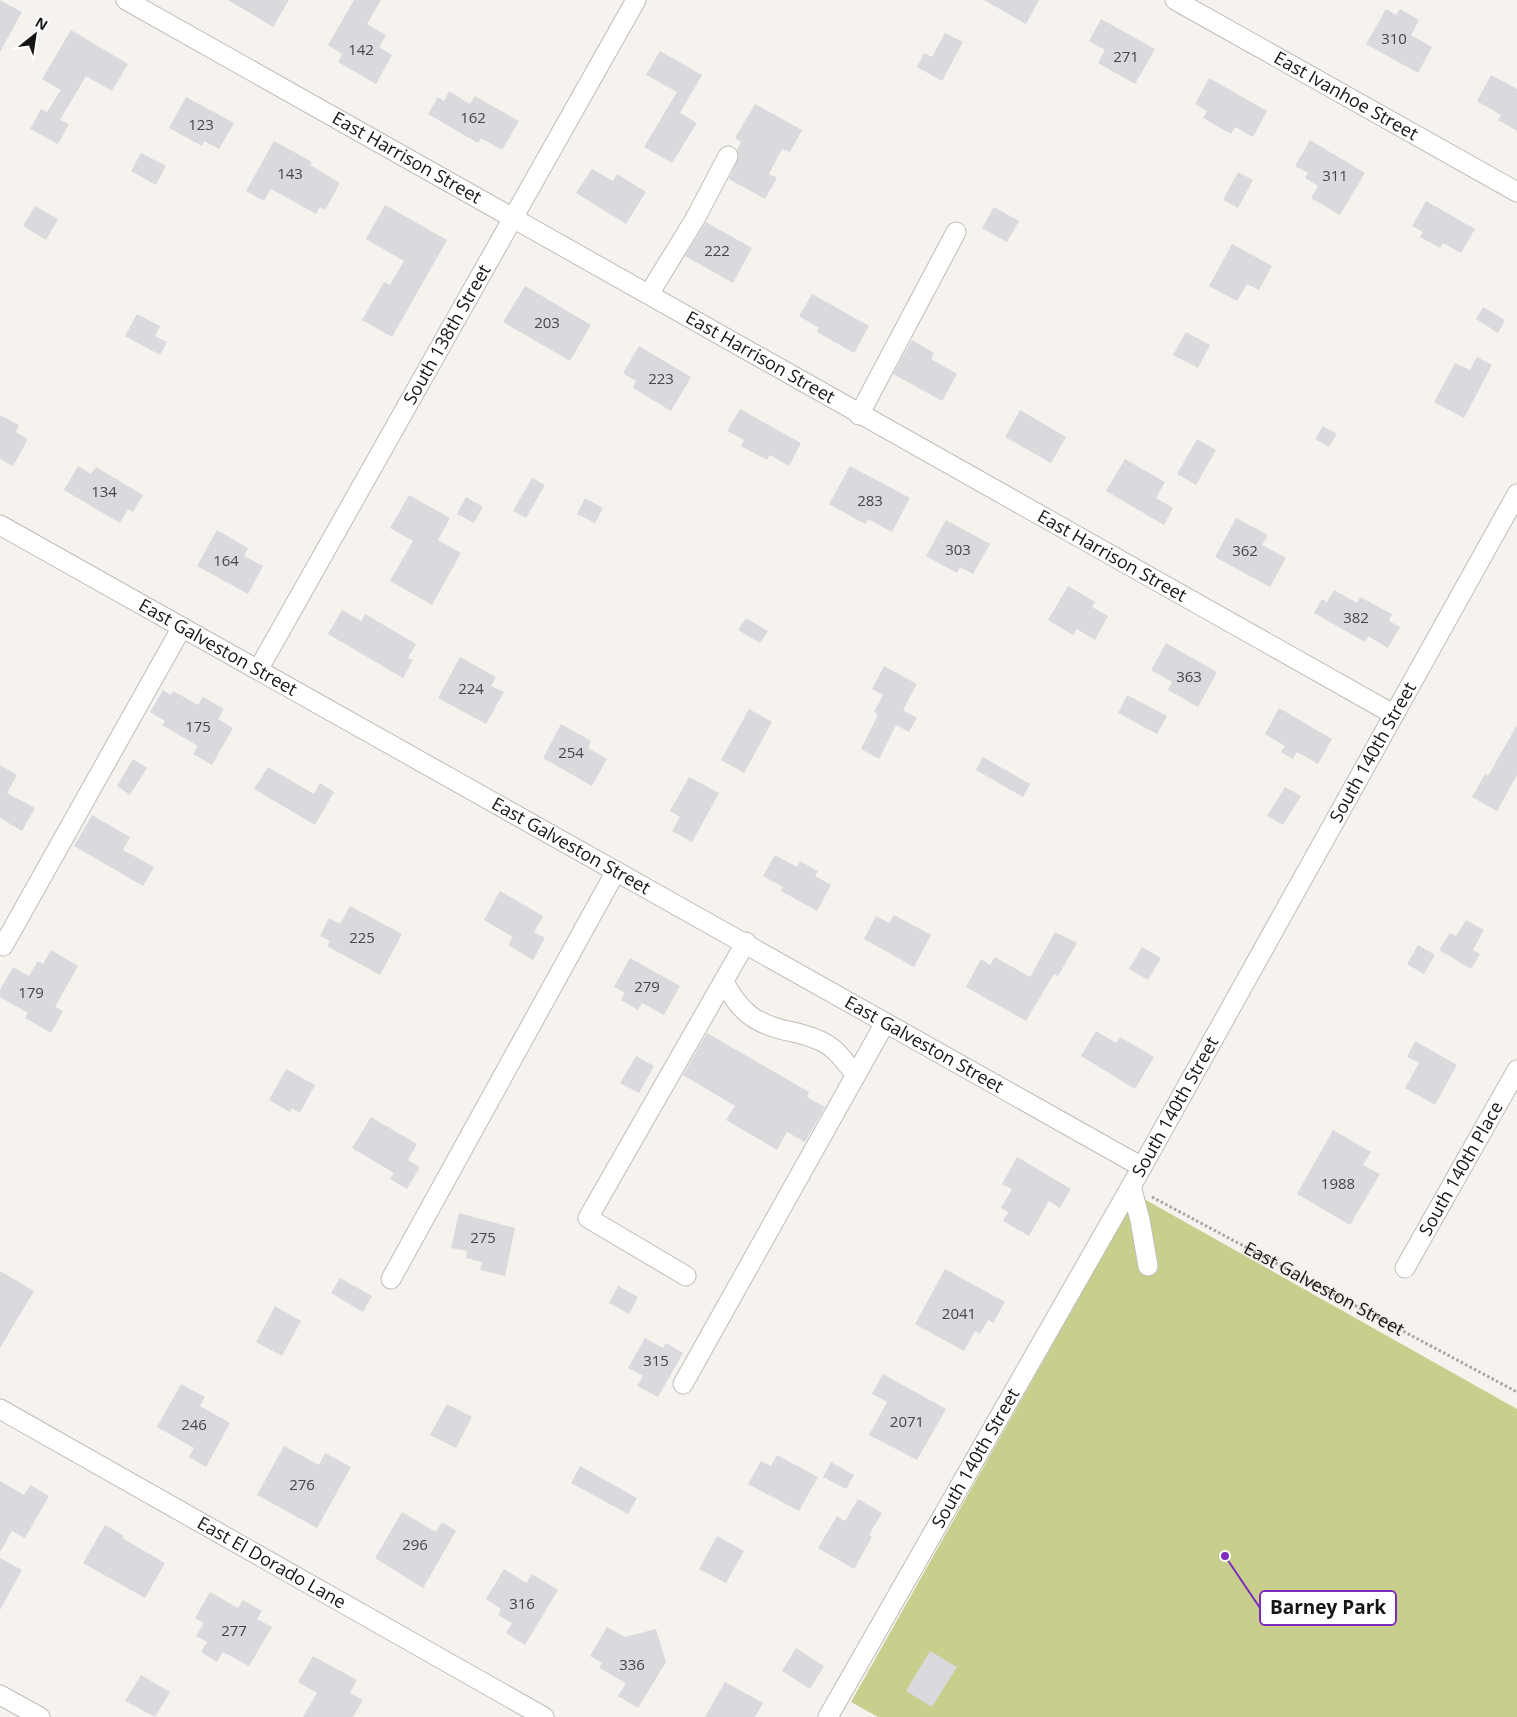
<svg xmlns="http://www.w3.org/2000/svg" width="1517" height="1717" viewBox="0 0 1517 1717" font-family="'Open Sans',sans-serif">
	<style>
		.green { fill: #c8ce8b }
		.building { fill: #d9d9de }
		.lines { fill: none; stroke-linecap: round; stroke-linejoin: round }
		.minor-casing { stroke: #bfbcb8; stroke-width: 21 }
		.path { stroke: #a7a5a2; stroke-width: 3; stroke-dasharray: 2.5 2.5; stroke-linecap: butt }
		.minor { stroke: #fff; stroke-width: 19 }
		.labels { text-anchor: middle; stroke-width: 5; stroke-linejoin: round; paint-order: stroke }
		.number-label { font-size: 15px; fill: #484747 }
		.street-label { font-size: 18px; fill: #171615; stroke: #fff }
		.leader { fill: none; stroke: #7b2cbf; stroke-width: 2 }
		.callout-dot { fill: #7b2cbf; stroke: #fff; stroke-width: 2 }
		.callout { fill: #fff; stroke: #7b2cbf; stroke-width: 2 }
		.callout-label { font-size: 19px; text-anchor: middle; font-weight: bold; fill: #171615 }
	</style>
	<rect width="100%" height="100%" fill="#f6f3ef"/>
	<path class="green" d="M 1137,1195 L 1517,1409 L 1517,1717 L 878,1717 L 851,1702 Z"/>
	<path class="building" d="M 0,0 L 22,12 L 0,52 Z
		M 228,0 L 289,0 L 273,27 Z
		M 354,0 L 381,0 L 367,24 L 386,35 L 379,47 L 392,55 L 376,84 L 338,62 L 342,54 L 328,45 Z
		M 984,0 L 1039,0 L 1026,24 Z
		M 1386,9 L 1396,15 L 1400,9 L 1419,20 L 1411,35 L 1432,47 L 1418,73 L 1366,44 Z
		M 1101,19 L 1155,49 L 1135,84 L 1098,63 L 1105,50 L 1089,41 Z
		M 71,30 L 128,64 L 112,91 L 86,76 L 60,120 L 69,124 L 58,144 L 30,129 L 41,109 L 47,112 L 61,90 L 42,79 Z
		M 945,33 L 963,42 L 942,81 L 917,67 L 924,53 L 932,57 Z
		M 660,51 L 702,75 L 680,113 L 697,123 L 672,163 L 644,147 L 677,92 L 646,75 Z
		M 1491,75 L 1517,89 L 1517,131 L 1498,120 L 1501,115 L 1477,101 Z
		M 1209,78 L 1267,111 L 1253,137 L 1235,127 L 1231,134 L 1203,118 L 1207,111 L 1195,104 Z
		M 449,91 L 470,104 L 475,96 L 519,121 L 502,150 L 481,138 L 478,143 L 428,114 L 438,97 L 444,101 Z
		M 186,97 L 234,123 L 219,149 L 204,141 L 202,146 L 169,128 Z
		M 755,104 L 802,130 L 790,152 L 782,149 L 769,174 L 777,178 L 765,199 L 729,179 L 739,156 L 737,150 L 741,142 L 735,138 Z
		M 1310,140 L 1365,173 L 1340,215 L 1311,198 L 1318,186 L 1305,178 L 1308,173 L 1295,166 Z
		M 274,141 L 312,162 L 310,165 L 340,183 L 325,210 L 320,207 L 316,214 L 271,189 L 264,201 L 246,191 Z
		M 141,153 L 166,166 L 156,185 L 131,171 Z
		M 592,169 L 613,181 L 617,174 L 646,192 L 626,224 L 576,193 Z
		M 1238,172 L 1253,180 L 1238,208 L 1223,200 Z
		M 1426,201 L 1475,229 L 1461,253 L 1443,243 L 1440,248 L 1420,237 L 1423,232 L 1412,226 Z
		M 385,205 L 447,240 L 392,337 L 362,320 L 384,282 L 390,285 L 404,261 L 366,239 Z
		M 35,206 L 58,219 L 46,240 L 23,226 Z
		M 994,207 L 1019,221 L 1007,242 L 982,228 Z
		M 706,222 L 752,248 L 733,283 L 685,256 Z
		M 1232,244 L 1272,266 L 1259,290 L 1247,284 L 1237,301 L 1209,286 Z
		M 525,286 L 591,325 L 570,361 L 503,322 Z
		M 812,294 L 869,326 L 854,353 L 817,332 L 819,328 L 799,316 Z
		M 1483,307 L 1505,320 L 1498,333 L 1476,319 Z
		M 137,314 L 160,326 L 155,336 L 167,342 L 160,355 L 125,336 Z
		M 1186,332 L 1210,345 L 1198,368 L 1173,355 Z
		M 912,340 L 934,353 L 931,359 L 957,374 L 942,401 L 893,374 Z
		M 639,346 L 691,377 L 671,411 L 633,388 L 636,381 L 623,373 Z
		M 1477,357 L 1492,365 L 1464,418 L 1434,402 L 1455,363 L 1470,370 Z
		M 740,409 L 801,443 L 789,466 L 770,455 L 767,460 L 741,446 L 744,440 L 727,431 Z
		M 1020,410 L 1066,437 L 1051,463 L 1005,437 Z
		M 0,415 L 19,425 L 16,432 L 28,439 L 13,466 L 0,459 Z
		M 1323,426 L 1337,434 L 1329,447 L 1315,439 Z
		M 1197,439 L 1216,450 L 1196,485 L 1177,474 Z
		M 1125,459 L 1165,482 L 1156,498 L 1173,508 L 1164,525 L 1106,491 Z
		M 78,466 L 91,474 L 96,467 L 143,495 L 133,512 L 128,509 L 120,523 L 64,490 Z
		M 850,466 L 910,498 L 892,532 L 868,519 L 865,524 L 829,504 Z
		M 532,478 L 545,485 L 526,518 L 513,511 Z
		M 409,495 L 450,518 L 438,540 L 461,553 L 432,605 L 390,581 L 413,541 L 390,528 Z
		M 466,497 L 483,507 L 474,523 L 457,514 Z
		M 585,498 L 603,508 L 595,523 L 577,514 Z
		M 1236,518 L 1268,535 L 1262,545 L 1286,558 L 1270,587 L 1215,557 Z
		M 946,520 L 990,544 L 973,574 L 960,567 L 957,573 L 926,556 Z
		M 217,530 L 248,548 L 244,556 L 263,566 L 248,594 L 197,566 Z
		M 1068,586 L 1095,602 L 1092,607 L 1108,616 L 1095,640 L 1077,629 L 1073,635 L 1048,620 Z
		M 1334,590 L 1357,603 L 1360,597 L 1392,614 L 1389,621 L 1400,627 L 1388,648 L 1368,636 L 1365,642 L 1314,613 L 1322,599 L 1327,602 Z
		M 342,610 L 361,621 L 365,614 L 416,644 L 408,658 L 413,660 L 403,678 L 328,634 Z
		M 746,618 L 768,631 L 760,643 L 738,630 Z
		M 1166,643 L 1217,672 L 1198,707 L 1168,690 L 1172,682 L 1151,670 Z
		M 460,657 L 496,677 L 491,686 L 504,692 L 486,724 L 438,698 Z
		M 884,666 L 917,684 L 903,710 L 917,718 L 909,732 L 896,725 L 879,759 L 861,749 L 878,715 L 874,712 L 883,695 L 872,689 Z
		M 163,690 L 171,695 L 173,691 L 198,705 L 203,697 L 224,709 L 218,719 L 233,728 L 212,765 L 193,754 L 198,746 L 162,725 L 165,721 L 150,712 Z
		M 1127,695 L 1167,716 L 1157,734 L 1118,713 Z
		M 1279,708 L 1332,739 L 1318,764 L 1297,752 L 1293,759 L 1281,752 L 1285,746 L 1265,734 Z
		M 749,709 L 772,722 L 744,773 L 721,760 Z
		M 561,724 L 591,741 L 588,748 L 607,759 L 592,786 L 543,758 Z
		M 1517,725 L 1517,775 L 1497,811 L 1472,797 L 1485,774 L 1488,776 Z
		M 983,757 L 1030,784 L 1023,797 L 976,770 Z
		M 133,759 L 147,768 L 130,795 L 117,786 Z
		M 0,765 L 17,775 L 7,793 L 35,808 L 22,831 L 0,818 Z
		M 268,767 L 314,794 L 320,783 L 334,792 L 315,825 L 254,789 Z
		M 689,777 L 719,793 L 692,842 L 672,831 L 680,817 L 670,811 Z
		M 1285,787 L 1301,796 L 1283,825 L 1267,816 Z
		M 92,815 L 130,837 L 123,850 L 154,867 L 143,886 L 74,846 Z
		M 775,855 L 797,867 L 800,861 L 818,871 L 815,876 L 831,885 L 817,911 L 781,891 L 783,887 L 763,876 Z
		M 500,891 L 543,916 L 534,932 L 545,938 L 533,960 L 508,945 L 513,937 L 484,920 Z
		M 350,906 L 402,934 L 380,975 L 327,946 L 330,941 L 320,936 L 329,918 L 340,924 Z
		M 894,915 L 931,935 L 914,967 L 864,939 L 876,916 L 889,923 Z
		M 1466,920 L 1484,930 L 1473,950 L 1480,954 L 1471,969 L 1439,950 L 1450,933 L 1456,936 Z
		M 1055,932 L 1077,943 L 1058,976 L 1054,974 L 1026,1021 L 966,987 L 981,959 L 990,965 L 995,957 L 1030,977 Z
		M 1418,945 L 1435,955 L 1424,974 L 1407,964 Z
		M 1142,947 L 1161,958 L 1148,980 L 1129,969 Z
		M 51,950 L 78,966 L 55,1007 L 63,1011 L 51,1033 L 25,1018 L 28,1013 L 0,997 L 0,990 L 13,967 L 29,976 L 38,961 L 43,964 Z
		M 630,958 L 680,986 L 664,1015 L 642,1003 L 638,1010 L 621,1000 L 625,993 L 614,987 Z
		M 1096,1031 L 1116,1043 L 1120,1037 L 1154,1057 L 1135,1089 L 1081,1056 Z
		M 707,1033 L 809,1092 L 807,1097 L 825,1107 L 805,1142 L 787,1132 L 777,1150 L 726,1120 L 735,1106 L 683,1075 Z
		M 1415,1041 L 1457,1065 L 1435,1105 L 1405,1088 L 1419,1063 L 1407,1057 Z
		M 636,1056 L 654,1066 L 639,1093 L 620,1083 Z
		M 286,1069 L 315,1085 L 300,1113 L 292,1108 L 290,1112 L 269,1100 Z
		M 371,1117 L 417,1144 L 408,1160 L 420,1167 L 407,1189 L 390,1179 L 394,1173 L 352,1148 Z
		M 1333,1130 L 1371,1152 L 1363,1165 L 1380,1174 L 1350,1225 L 1297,1194 Z
		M 1017,1157 L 1071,1189 L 1060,1208 L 1049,1201 L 1029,1236 L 1003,1221 L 1008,1212 L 1001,1208 L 1012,1189 L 1002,1184 Z
		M 459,1213 L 515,1228 L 505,1276 L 480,1270 L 482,1262 L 466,1258 L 467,1251 L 451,1248 Z
		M 945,1269 L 1005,1302 L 993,1323 L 988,1320 L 980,1334 L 975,1331 L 964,1351 L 915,1324 Z
		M 0,1271 L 34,1291 L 0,1348 Z
		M 340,1278 L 372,1296 L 363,1312 L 331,1293 Z
		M 618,1286 L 638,1297 L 629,1314 L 609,1303 Z
		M 275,1306 L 301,1321 L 282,1356 L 256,1342 Z
		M 645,1338 L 663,1348 L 666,1343 L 683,1353 L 658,1397 L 637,1386 L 643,1376 L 628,1368 Z
		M 883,1374 L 946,1409 L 917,1460 L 869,1435 L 887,1402 L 872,1394 Z
		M 181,1384 L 205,1397 L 200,1406 L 230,1423 L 206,1467 L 189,1457 L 194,1448 L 157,1427 Z
		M 447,1404 L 472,1417 L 456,1448 L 430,1435 Z
		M 284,1446 L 319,1465 L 325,1453 L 351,1467 L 317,1528 L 257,1495 Z
		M 777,1455 L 818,1477 L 799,1511 L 748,1484 L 761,1461 L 771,1466 Z
		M 831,1462 L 854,1475 L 846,1489 L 823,1477 Z
		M 580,1466 L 637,1498 L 628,1514 L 571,1483 Z
		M 0,1481 L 24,1495 L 30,1485 L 49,1496 L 25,1538 L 12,1531 L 0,1552 Z
		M 858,1499 L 882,1513 L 869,1535 L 872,1537 L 854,1569 L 818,1548 L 837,1516 L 845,1521 Z
		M 402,1512 L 436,1532 L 442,1522 L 456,1531 L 423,1588 L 375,1558 Z
		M 105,1525 L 124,1536 L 122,1538 L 165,1563 L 145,1598 L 83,1563 Z
		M 717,1536 L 744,1551 L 726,1583 L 699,1569 Z
		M 0,1558 L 22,1570 L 0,1610 Z
		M 504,1569 L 526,1583 L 532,1574 L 558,1590 L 525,1645 L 506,1633 L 512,1623 L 498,1615 L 501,1609 L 486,1599 Z
		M 210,1592 L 238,1608 L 243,1600 L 262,1611 L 257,1619 L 272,1627 L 249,1666 L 223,1652 L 217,1662 L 201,1652 L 207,1642 L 196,1636 L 204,1623 L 195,1618 Z
		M 607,1627 L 625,1637 L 656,1629 L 666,1662 L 638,1708 L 618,1696 L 626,1683 L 599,1668 L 602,1663 L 590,1656 Z
		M 796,1648 L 824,1666 L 810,1689 L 782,1671 Z
		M 930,1651 L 957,1667 L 932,1707 L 906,1691 Z
		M 313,1656 L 357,1680 L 350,1693 L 363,1700 L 353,1717 L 303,1717 L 317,1693 L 298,1682 Z
		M 141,1675 L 170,1692 L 155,1717 L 125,1701 Z
		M 725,1682 L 763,1703 L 755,1717 L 705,1717 Z"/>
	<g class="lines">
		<defs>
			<g id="minor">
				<path id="s2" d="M 126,0 C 549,237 970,477 1393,714"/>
				<path id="s3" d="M 1175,0 L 1517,192"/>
				<path d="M 649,294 L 695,219 L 728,156"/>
				<path d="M 859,415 L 956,232"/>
				<path id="s4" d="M 0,525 L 1142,1167"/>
				<path id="s5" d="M 258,670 L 636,0"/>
				<path d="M 3,946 L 182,627"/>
				<path d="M 724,982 C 741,1014 757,1025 793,1032 C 806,1035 821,1039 832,1048 C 841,1055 848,1066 856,1075"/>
				<path d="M 1131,1186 L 1140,1220 L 1148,1266"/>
				<path id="s6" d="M 1405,1268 L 1517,1070"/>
				<path d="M 686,1276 L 588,1218 L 746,942"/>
				<path d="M 391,1279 L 616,871"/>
				<path d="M 683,1384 L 885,1023"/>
				<path id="s7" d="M 0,1409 L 544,1717"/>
				<path d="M 0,1695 L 40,1717"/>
				<path id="s8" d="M 828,1717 L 1142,1167 L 1517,494"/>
			</g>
		</defs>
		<use href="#minor" class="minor-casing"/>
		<path class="path" id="s1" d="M 1152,1197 L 1517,1392"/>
		<use href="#minor" class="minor"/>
	</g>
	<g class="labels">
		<g class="number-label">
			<text x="1394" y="44">310</text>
			<text x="361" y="55">142</text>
			<text x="1126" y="62">271</text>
			<text x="473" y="123">162</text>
			<text x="201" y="130">123</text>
			<text x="290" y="179">143</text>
			<text x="1335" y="181">311</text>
			<text x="717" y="256">222</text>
			<text x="547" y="328">203</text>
			<text x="661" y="384">223</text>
			<text x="104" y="497">134</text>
			<text x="870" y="506">283</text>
			<text x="958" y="555">303</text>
			<text x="1245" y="556">362</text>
			<text x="226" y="566">164</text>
			<text x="1356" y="623">382</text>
			<text x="1189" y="682">363</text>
			<text x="471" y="694">224</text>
			<text x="198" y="732">175</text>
			<text x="571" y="758">254</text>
			<text x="362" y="943">225</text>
			<text x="647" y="992">279</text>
			<text x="31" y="998">179</text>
			<text x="1338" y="1189">1988</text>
			<text x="483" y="1243">275</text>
			<text x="959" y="1319">2041</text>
			<text x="656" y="1366">315</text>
			<text x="907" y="1427">2071</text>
			<text x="194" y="1430">246</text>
			<text x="302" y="1490">276</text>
			<text x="415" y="1550">296</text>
			<text x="522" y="1609">316</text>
			<text x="234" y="1636">277</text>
			<text x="632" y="1670">336</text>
		</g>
		<g class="street-label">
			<text dy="6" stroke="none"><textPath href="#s3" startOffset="196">East Ivanhoe Street</textPath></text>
			<text dy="6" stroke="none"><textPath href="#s2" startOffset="322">East Harrison Street</textPath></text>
			<text dy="6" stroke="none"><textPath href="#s5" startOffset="385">South 138th Street</textPath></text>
			<text dy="6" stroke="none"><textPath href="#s2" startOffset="728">East Harrison Street</textPath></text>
			<text dy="6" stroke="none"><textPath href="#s2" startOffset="1132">East Harrison Street</textPath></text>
			<text dy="6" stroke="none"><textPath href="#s4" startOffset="250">East Galveston Street</textPath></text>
			<text dy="6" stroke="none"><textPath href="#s8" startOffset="1108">South 140th Street</textPath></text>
			<text dy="6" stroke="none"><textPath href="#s4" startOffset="655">East Galveston Street</textPath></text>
			<text dy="6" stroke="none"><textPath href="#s4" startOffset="1060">East Galveston Street</textPath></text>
			<text dy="6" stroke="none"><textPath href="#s8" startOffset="702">South 140th Street</textPath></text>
			<text dy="6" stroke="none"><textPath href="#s6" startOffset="114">South 140th Place</textPath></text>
			<text dy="6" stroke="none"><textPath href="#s1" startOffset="195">East Galveston Street</textPath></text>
			<text dy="6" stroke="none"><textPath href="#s8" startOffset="298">South 140th Street</textPath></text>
			<text dy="6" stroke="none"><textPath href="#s7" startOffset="312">East El Dorado Lane</textPath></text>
		</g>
	</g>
	<path class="leader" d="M1225 1556L1260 1608"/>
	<circle class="callout-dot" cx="1225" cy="1556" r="5"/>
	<rect class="callout" x="1260" y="1591" width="136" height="34" rx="5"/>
	<g class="callout-label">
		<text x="1328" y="1614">Barney Park</text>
	</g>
	<g transform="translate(35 35) rotate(30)" stroke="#ffffff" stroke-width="4" paint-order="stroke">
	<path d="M0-4L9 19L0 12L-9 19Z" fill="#171615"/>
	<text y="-8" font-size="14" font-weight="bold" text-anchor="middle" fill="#171615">N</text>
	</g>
</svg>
